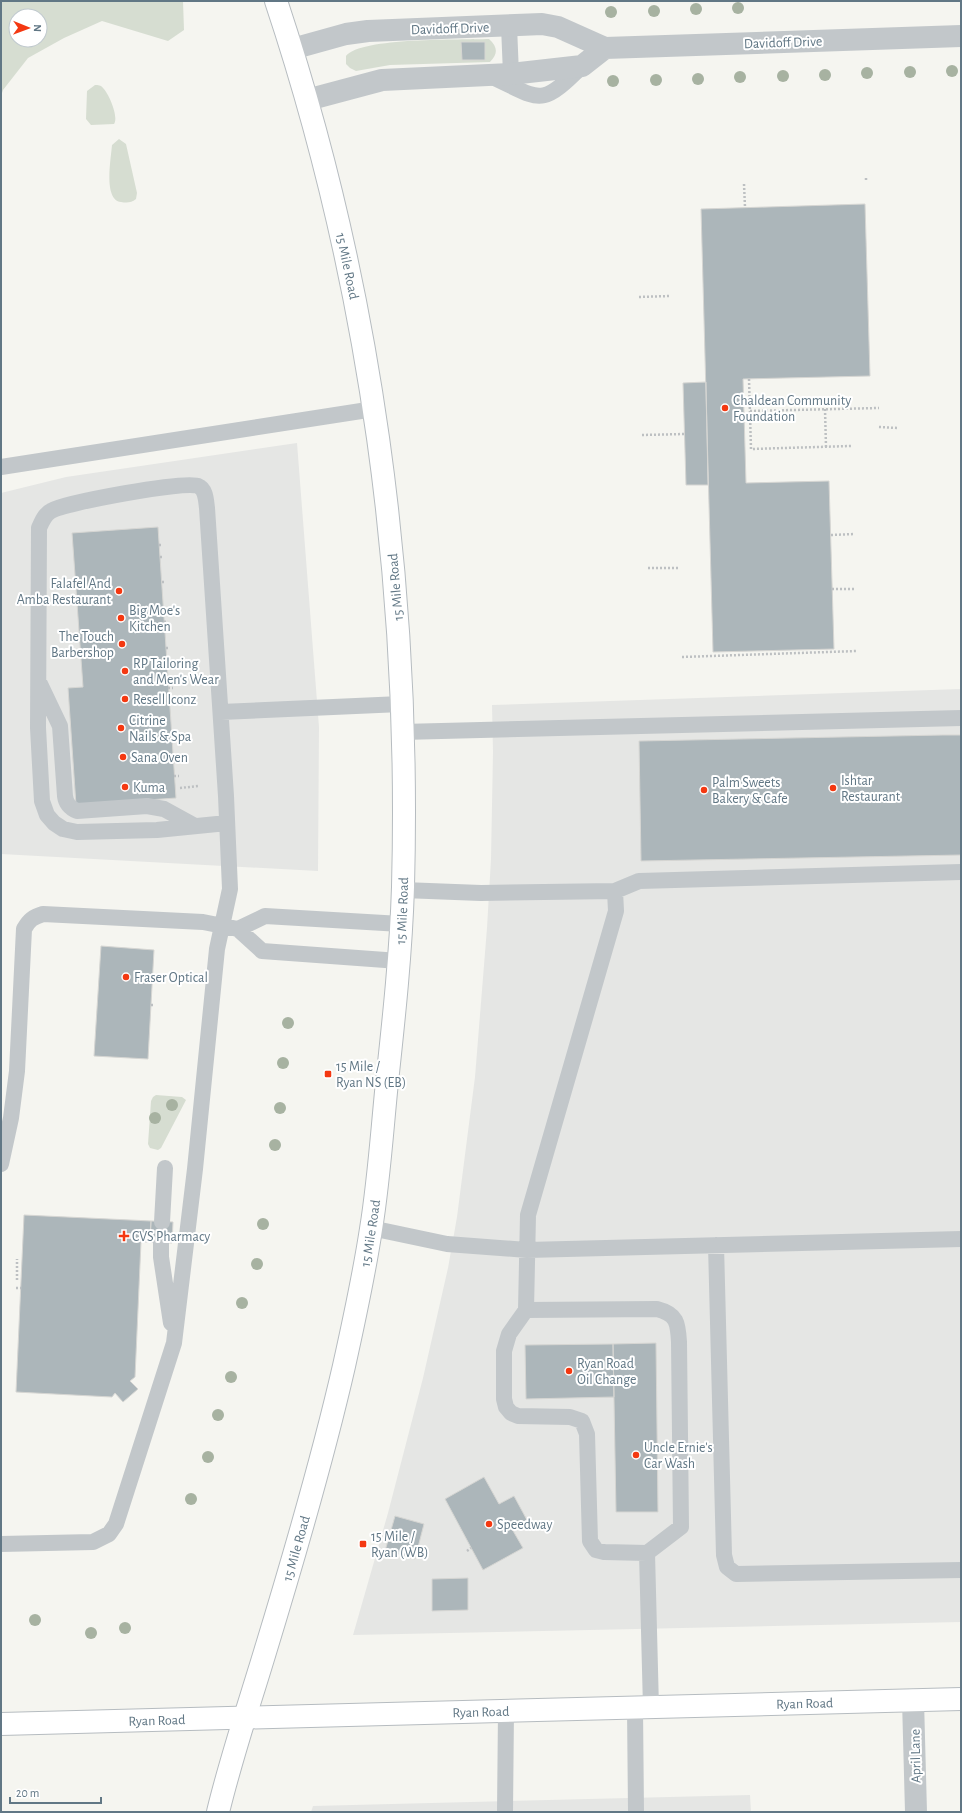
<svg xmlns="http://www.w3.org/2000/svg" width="962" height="1813" viewBox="0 0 962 1813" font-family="'Alegreya Sans',sans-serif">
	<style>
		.built { fill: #e5e6e4 }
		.green { fill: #d6ddd1; fill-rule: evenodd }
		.building { fill: #acb6ba; stroke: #d6d6d3 }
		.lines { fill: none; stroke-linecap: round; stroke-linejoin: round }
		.secondary-casing { stroke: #b6bcc0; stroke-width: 24 }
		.path { stroke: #bdc0c2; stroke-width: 2.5; stroke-dasharray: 2 2; stroke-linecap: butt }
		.lane { stroke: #c2c7ca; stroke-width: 16 }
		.street { stroke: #c2c7ca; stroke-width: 22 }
		.secondary { stroke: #fff; stroke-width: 22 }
		.tree { fill: #a7b2a1 }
		.poi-dot { fill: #f43811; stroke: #fff; stroke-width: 1.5 }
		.labels { text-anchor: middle; stroke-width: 4; stroke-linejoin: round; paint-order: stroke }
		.street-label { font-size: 14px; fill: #617785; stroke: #fff }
		.poi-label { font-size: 14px; fill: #617785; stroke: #fff; text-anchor: start }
	</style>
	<rect width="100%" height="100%" fill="#f5f5f0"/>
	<path class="built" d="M 297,443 L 319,727 L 318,871 L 1,854 L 1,493 L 66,477 Z
		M 961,689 L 961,1622 L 353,1635 L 388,1513 L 423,1378 L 448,1268 L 457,1217 L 475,1077 L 487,928 L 491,859 L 493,752 L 492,705 Z
		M 750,1795 L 751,1812 L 311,1812 L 313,1806 Z"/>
	<path class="green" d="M 1,1 L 183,1 L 184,30 L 168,41 L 102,21 L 64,38 L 28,58 L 3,90 L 1,96 ZM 16,16 L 40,16 L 40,40 L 16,40 Z
		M 489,39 C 498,47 498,54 490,62 L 390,65 L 356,71 L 350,68 L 346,64 L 346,56 C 361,37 462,40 489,39 Z
		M 95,85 C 98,85 101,85 103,88 C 109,94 119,117 114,124 L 91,125 L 86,119 L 87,91 Z
		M 119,139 L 126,144 L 137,193 L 136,199 C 131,203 127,203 121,202 C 103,200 111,159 112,145 Z
		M 156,1095 L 182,1097 L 186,1100 L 161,1148 L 158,1150 L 150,1148 L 148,1144 L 151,1101 L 153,1097 Z"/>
	<path class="building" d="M 461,42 L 485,42 L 485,60 L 462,60 Z
		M 865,204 L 870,376 L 743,379 L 746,483 L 829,481 L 834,649 L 713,652 L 701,209 Z
		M 706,382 L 708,485 L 686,485 L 683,383 Z
		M 158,527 L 176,798 L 76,805 L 68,688 L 83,687 L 72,533 Z
		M 943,735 L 961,735 L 961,855 L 641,861 L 639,741 Z
		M 101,946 L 154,950 L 148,1059 L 94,1056 Z
		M 24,1215 L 151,1221 L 150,1242 L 141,1242 L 135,1377 L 130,1381 L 138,1389 L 123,1402 L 115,1393 L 112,1397 L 16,1392 Z
		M 151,1221 L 173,1222 L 172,1243 L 150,1242 Z
		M 656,1343 L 658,1512 L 616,1512 L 613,1344 Z
		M 613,1344 L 614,1397 L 526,1399 L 525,1345 Z
		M 484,1477 L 499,1504 L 514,1496 L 527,1520 L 512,1529 L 523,1548 L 483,1570 L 445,1499 Z
		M 395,1516 L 424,1524 L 415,1559 L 385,1551 Z
		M 468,1578 L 468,1610 L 432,1611 L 432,1579 Z"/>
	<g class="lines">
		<defs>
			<g id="secondary">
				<path id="s1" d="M 1,1724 L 961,1699"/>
				<path id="s2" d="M 218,1812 C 231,1758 249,1705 265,1652 C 294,1557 322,1462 344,1366 C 354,1321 364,1275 371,1229 C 379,1180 382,1131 387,1082 C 394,1017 401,952 403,887 C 411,588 371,286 276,1"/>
			</g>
		</defs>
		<use href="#secondary" class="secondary-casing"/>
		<path class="path" d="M 866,178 L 866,181
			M 744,184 L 745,207
			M 639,297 L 670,296
			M 749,379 L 751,449 L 851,446
			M 825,409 L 826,447
			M 750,411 L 879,408
			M 879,427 L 898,428
			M 642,435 L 685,434
			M 831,535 L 854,534
			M 159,545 L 163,545
			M 160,557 L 164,557
			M 648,568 L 679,568
			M 162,582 L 165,582
			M 832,589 L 855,589
			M 164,622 L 168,621
			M 166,648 L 170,648
			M 682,657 L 857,651
			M 167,661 L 171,661
			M 168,688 L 173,688
			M 172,732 L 176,732
			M 174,762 L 178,761
			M 174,776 L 179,776
			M 180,788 L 199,786
			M 151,1005 L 153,1005
			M 17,1280 L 17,1259
			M 16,1288 L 21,1288
			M 467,1551 L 471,1548"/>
		<path class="lane" d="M 509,26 L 511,74
			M 490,76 C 541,99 539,109 582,66
			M 1,467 L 374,409
			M 40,684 L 60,726 L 65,796 C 66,804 70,808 77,811 L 147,806 L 164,809 L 195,826
			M 221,712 L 401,704
			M 402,732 L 961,718
			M 403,890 L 481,893 L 615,891 L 639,881 L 961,872
			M 238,929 L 265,916 L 401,924
			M 1,1164 L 11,1118 L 17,1071 L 24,929 C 29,920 33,917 43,914 L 203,922 L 238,929 L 262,951 L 399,961
			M 162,1222 L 165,1168
			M 371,1228 L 447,1244 L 527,1250 L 961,1239
			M 161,1243 L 161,1257 L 171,1323
			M 716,1245 L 724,1555 L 727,1567 L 736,1574 L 961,1570
			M 526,1310 L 657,1309 C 677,1314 678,1323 679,1342 L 681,1527 L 647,1553 L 604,1552 L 596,1550 L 590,1541 L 587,1434 L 582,1421 L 570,1417 L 518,1416 L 511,1413 L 506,1407 L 504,1399 L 504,1351 L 509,1334 L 526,1310 L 528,1215 L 616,911 L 615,891
			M 1,1544 L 93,1542 L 109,1534 L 116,1524 L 174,1343 L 195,1169 L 217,949 L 230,889 L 226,796 L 207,508 C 206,501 206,489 198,486 C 188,480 63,503 51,511 C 45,514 42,521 39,528 L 38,728 L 42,801 L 47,815 L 54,823 L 63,829 L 77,832 L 157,830 L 227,823
			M 647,1553 L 651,1708
			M 635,1708 L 636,1812
			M 505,1812 L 506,1711"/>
		<path class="street" d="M 292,49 L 346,34 L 368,31 L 542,24 L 558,27 L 605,48 L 961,36
			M 307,100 L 382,80 L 511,74 L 582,66 L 605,48
			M 913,1700 L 916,1812"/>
		<use href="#secondary" class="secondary"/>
	</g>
	<g class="tree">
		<circle cx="738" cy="8" r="6"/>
		<circle cx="696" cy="9" r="6"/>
		<circle cx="654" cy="11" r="6"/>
		<circle cx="611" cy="12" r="6"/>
		<circle cx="952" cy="71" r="6"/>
		<circle cx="910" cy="72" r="6"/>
		<circle cx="867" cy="73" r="6"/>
		<circle cx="825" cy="75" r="6"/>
		<circle cx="783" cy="76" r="6"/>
		<circle cx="740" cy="77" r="6"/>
		<circle cx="698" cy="79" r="6"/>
		<circle cx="656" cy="80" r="6"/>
		<circle cx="613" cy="81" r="6"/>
		<circle cx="288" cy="1023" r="6"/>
		<circle cx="283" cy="1063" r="6"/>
		<circle cx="172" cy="1105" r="6"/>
		<circle cx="280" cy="1108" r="6"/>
		<circle cx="155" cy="1118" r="6"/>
		<circle cx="275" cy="1145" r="6"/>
		<circle cx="263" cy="1224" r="6"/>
		<circle cx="257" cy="1264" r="6"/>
		<circle cx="242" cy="1303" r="6"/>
		<circle cx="231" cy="1377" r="6"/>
		<circle cx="218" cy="1415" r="6"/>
		<circle cx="208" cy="1457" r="6"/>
		<circle cx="191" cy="1499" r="6"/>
		<circle cx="35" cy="1620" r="6"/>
		<circle cx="125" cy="1628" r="6"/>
		<circle cx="91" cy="1633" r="6"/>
	</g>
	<g class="poi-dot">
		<circle cx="725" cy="408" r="4"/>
		<circle cx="119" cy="591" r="4"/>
		<circle cx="121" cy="618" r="4"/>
		<circle cx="122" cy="644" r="4"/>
		<circle cx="125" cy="671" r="4"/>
		<circle cx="125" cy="699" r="4"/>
		<circle cx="121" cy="728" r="4"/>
		<circle cx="123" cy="757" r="4"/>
		<circle cx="125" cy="787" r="4"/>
		<circle cx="833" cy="788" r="4"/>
		<circle cx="704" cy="790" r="4"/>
		<circle cx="126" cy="977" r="4"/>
		<rect x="324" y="1070" width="8" height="8" rx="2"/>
		<path d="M122 1230h4v4h4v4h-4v4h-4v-4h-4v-4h4z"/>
		<circle cx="569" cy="1371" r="4"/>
		<circle cx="636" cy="1455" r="4"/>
		<circle cx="489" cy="1524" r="4"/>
		<rect x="359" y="1540" width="8" height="8" rx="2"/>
	</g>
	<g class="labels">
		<g class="street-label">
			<text transform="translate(450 28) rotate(-2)" y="5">Davidoff Drive</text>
			<text transform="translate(783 42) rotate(-2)" y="5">Davidoff Drive</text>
			<text transform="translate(348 266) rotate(78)" y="5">15 Mile Road</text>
			<text transform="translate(395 587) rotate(-95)" y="5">15 Mile Road</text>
			<text dy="5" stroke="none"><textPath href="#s2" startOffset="923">15 Mile Road</textPath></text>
			<text dy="5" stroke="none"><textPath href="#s2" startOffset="599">15 Mile Road</textPath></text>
			<text dy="5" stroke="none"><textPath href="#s2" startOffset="275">15 Mile Road</textPath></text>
			<text dy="5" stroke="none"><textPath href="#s1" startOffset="804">Ryan Road</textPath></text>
			<text dy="5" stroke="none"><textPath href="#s1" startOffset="480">Ryan Road</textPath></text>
			<text dy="5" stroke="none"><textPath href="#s1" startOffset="156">Ryan Road</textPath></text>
			<text transform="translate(915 1756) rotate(-91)" y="5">April Lane</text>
		</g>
		<g class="poi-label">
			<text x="733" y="405">Chaldean Community<tspan x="733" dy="16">Foundation</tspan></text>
			<text x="111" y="588" text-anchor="end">Falafel And<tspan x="111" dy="16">Amba Restaurant</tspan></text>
			<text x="129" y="615">Big Moe's<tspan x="129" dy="16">Kitchen</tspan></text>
			<text x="114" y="641" text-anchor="end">The Touch<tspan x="114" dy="16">Barbershop</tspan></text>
			<text x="133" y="668">RP Tailoring<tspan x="133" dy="16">and Men's Wear</tspan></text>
			<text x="133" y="704">Resell Iconz</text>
			<text x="129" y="725">Citrine<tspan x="129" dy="16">Nails &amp; Spa</tspan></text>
			<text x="131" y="762">Sana Oven</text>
			<text x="841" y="785">Ishtar<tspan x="841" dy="16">Restaurant</tspan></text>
			<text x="712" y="787">Palm Sweets<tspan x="712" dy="16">Bakery &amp; Cafe</tspan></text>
			<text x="133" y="792">Kuma</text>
			<text x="134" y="982">Fraser Optical</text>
			<text x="336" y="1071">15 Mile /<tspan x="336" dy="16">Ryan NS (EB)</tspan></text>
			<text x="132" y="1241">CVS Pharmacy</text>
			<text x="577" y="1368">Ryan Road<tspan x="577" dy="16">Oil Change</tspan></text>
			<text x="644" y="1452">Uncle Ernie's<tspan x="644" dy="16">Car Wash</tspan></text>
			<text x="497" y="1529">Speedway</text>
			<text x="371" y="1541">15 Mile /<tspan x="371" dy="16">Ryan (WB)</tspan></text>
		</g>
	</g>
	<rect width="962" height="1813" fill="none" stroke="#617785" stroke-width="4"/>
	<g transform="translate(28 28) rotate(91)"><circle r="19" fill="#ffffff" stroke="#c0c9ce"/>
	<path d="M0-3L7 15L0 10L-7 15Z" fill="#f43811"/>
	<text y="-6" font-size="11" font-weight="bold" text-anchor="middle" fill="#617785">N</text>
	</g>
	<path d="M10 1797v6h91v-6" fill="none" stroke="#617785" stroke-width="2"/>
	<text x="16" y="1797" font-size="12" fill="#617785" stroke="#ffffff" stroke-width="3" paint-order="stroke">20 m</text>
</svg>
